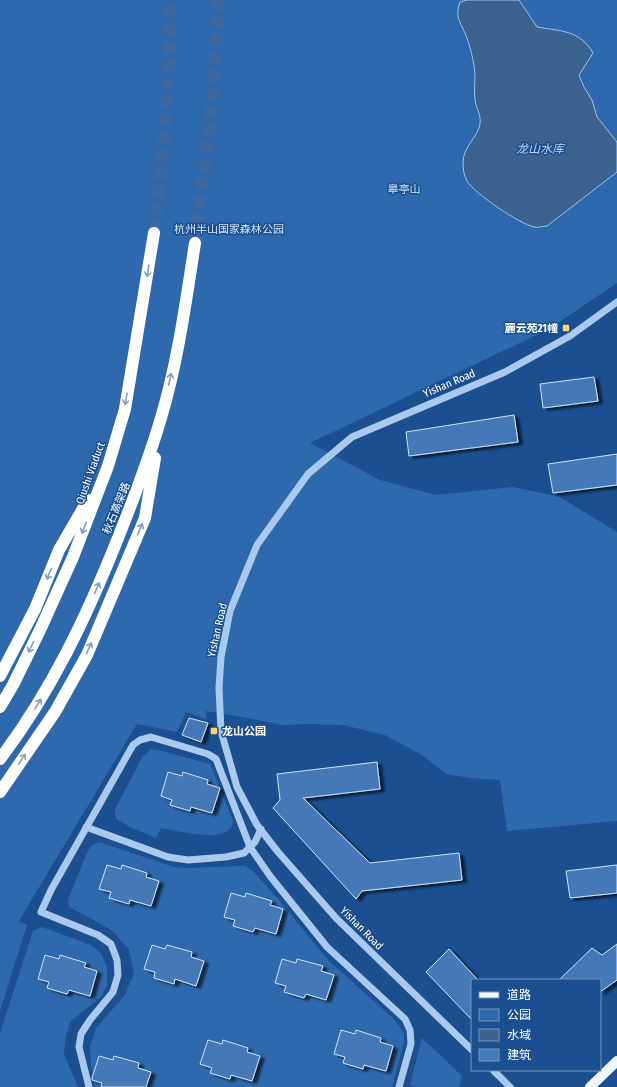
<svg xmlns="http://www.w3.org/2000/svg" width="617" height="1087" viewBox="0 0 617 1087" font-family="'Fira Sans Condensed','Noto Sans SC',sans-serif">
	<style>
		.green { fill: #2e69ad }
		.water { fill: #3c6290; stroke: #9cc4f0 }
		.building { fill: #4478b7; stroke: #cfe3fa; filter: url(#shadow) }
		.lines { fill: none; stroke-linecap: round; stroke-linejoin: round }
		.highway-tunnel { stroke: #3d69a0; stroke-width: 12; stroke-dasharray: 12 6; stroke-linecap: butt }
		.minor { stroke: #a9c9ee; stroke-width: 7 }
		.major { stroke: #f0f6ff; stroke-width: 10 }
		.highway { stroke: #fff; stroke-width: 12 }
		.oneway { stroke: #829ec1 }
		.poi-dot { fill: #ffd166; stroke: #1b4f8f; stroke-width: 1.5 }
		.labels { text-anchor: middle; stroke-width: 3; stroke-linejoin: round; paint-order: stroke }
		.park-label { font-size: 11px; fill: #cfe3fa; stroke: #1b4f8f }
		.poi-label { font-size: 11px; font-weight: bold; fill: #fff; stroke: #1b4f8f; text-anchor: end }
		.street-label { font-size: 11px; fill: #fff; stroke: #1b4f8f }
		.water-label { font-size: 12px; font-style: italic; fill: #b5d3f5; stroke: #1b4f8f }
	</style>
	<defs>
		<filter id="shadow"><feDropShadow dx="4.5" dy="2.5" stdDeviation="1" flood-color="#0009"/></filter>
	</defs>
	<rect width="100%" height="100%" fill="#1b4f8f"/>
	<path class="green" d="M 0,0 L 617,0 L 617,283 L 549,329 L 310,443 L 380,480 L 436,495 L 513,487 L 560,497 L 617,532 L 617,821 L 507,831 L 500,780 L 470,778 L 446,774 L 422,755 L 385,735 L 343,725 L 307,724 L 282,725 L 248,718 L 206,711 L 206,719 L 186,712 L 177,732 L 137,724 L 19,921 L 27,925 L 0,1011 Z
		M 151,749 L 159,750 L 210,764 L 233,821 C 232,824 231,828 229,830 C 217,841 176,831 161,828 L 156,838 L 130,827 L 116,819 L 115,809 L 143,756 Z
		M 99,842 L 174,867 L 185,868 L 245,866 L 253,871 L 279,900 L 328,960 L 394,1019 L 404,1033 L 404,1043 L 392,1087 L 95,1087 L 91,1065 L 90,1047 L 96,1028 L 124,996 L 134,974 L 129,949 L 110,929 L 69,907 L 68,900 L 85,857 L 91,846 Z
		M 42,927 L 91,945 L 101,953 L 107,967 L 107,985 L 101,997 L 71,1021 L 66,1035 L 64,1054 L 78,1087 L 0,1087 L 0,1033 L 33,931 Z
		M 422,1038 L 462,1076 L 459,1087 L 416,1087 L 410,1085 Z"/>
	<path class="water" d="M 467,0 L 519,0 L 537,27 C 560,31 580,30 593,53 L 579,75 L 584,87 L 592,100 L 597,117 L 617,142 L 617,172 L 547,226 C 543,226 538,228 534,227 C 520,224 475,194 467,181 C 464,176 463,169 463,163 C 463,148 474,141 479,128 C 483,116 476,110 475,99 C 474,91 475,83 475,75 C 474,61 470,45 465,33 C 459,20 455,16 460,2 Z"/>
	<path class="building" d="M 594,377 L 598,401 L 543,408 L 540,384 Z
		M 514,415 L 518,442 L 409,456 L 406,432 Z
		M 617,454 L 617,485 L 553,493 L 548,464 Z
		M 189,718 L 208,723 L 201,742 L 182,735 Z
		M 377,762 L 380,789 L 303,798 L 370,863 L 459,853 L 462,880 L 362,891 L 356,899 L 273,808 L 280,800 L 277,774 Z
		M 168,772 L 182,776 L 183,772 L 208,780 L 207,784 L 220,788 L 212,813 L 191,807 L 190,811 L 170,805 L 172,800 L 161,796 Z
		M 107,865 L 121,869 L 122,865 L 147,873 L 146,877 L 159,881 L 151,906 L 130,900 L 129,904 L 109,898 L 111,892 L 99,889 Z
		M 617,865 L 617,893 L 570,898 L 566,871 Z
		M 231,893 L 245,897 L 246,893 L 272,901 L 270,905 L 283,909 L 276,934 L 255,928 L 253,932 L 233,926 L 235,920 L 224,917 Z
		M 617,944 L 617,980 L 600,992 L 600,980 L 559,980 L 592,948 L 602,955 Z
		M 152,945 L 165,949 L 167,945 L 192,952 L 191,957 L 204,961 L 196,986 L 175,979 L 174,984 L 154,978 L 155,972 L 144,969 Z
		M 449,949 L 478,980 L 472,980 L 472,1020 L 426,972 Z
		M 45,955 L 59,959 L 60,955 L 86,963 L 84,967 L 97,971 L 90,996 L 69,990 L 67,994 L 47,988 L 49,982 L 38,979 Z
		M 282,959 L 296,963 L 297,959 L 323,966 L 321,971 L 334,975 L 326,1000 L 306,994 L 304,998 L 284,992 L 286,986 L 275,983 Z
		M 341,1030 L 355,1034 L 356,1030 L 381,1038 L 380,1042 L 393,1046 L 386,1071 L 364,1065 L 363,1069 L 343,1063 L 345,1057 L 334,1054 Z
		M 208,1040 L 222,1044 L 223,1040 L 248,1048 L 247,1052 L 260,1056 L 252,1081 L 231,1075 L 230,1079 L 210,1073 L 212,1068 L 200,1064 Z
		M 99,1056 L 113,1060 L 114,1056 L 139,1063 L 138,1068 L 151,1072 L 146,1087 L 101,1087 L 102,1083 L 92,1080 L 92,1078 Z"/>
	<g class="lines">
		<path class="highway-tunnel" d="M 154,233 C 163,155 171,78 170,0
			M 195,243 L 211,114 L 219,0"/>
		<path class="minor" d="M 86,827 L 168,857 L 188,860 L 226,857 L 244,853 L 255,842 L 261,829
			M 472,1050 L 336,918 L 278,852 L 257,825 L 237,787 L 221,731 L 219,688 L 221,657 L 230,611 L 257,545 L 308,474 L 352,437 L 505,372 L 570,336 L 617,302
			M 493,1070 L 510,1087
			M 89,1087 L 79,1047 L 81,1034 L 90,1020 L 113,992 L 118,975 L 117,960 L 111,944 L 98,935 L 41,912 L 51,890 L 133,745 L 140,740 L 151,737 L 208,754 L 216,759 L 250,847 L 270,876 L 327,947 L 405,1019 L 410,1030 L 411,1044 L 399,1087"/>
		<path class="major" d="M 590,1087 L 617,1061"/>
		<path class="highway" d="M 0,676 L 35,609 L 59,550 L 88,500
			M 0,707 L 13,685 L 40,630 L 73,557 L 108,466 L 125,409 L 154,233
			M 0,759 C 51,692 87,616 118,538 C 134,498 149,459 161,418 C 178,361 186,301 195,243
			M 0,792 L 55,712 L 87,655 L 145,518 L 155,458"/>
	</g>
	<defs><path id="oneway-shaft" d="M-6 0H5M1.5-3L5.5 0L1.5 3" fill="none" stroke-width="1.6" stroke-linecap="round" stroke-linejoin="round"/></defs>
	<g class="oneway">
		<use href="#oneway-shaft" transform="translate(148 271) rotate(99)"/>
		<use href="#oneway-shaft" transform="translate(170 379) rotate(-77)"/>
		<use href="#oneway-shaft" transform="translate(126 399) rotate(100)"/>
		<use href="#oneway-shaft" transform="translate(84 528) rotate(111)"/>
		<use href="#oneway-shaft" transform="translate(140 529) rotate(-67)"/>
		<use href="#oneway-shaft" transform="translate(49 574) rotate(113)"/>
		<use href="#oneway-shaft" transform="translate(97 588) rotate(-66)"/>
		<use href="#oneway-shaft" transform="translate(31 647) rotate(116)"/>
		<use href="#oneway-shaft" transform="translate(89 648) rotate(-67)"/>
		<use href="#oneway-shaft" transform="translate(38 704) rotate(-59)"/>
		<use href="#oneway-shaft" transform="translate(22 759) rotate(-56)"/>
	</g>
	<g class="poi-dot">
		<rect x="562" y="324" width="8" height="8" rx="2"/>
		<rect x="210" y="727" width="8" height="8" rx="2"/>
	</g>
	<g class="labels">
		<g class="park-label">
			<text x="404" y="193">皋亭山</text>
			<text x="229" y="233">杭州半山国家森林公园</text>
		</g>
		<g class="poi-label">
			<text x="558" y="332">麓云苑21幢</text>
			<text x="222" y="735" text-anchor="start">龙山公园</text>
		</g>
		<g class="street-label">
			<text transform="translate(449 383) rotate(-23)" y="4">Yishan Road</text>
			<text transform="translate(90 473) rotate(-70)" y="4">Qiushi Viaduct</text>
			<text transform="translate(116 508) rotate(-68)" y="4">秋石高架路</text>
			<text transform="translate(217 630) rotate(-77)" y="4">Yishan Road</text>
			<text transform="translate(362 928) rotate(45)" y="4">Yishan Road</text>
		</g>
		<g class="water-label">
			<text x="540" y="153">龙山水库</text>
		</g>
	</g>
	<rect x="471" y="979" width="130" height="92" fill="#1b4f8f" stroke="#7695bc"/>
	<rect x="479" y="992" width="20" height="6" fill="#f0f6ff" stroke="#7695bc"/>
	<text x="507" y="999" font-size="12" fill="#ffffff">道路</text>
	<rect x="479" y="1009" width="20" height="12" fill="#2e69ad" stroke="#7695bc"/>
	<text x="507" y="1019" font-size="12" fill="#ffffff">公园</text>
	<rect x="479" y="1029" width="20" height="12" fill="#3c6290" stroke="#7695bc"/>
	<text x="507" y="1039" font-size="12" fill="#ffffff">水域</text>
	<rect x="479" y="1049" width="20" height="12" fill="#4478b7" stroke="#7695bc"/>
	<text x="507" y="1059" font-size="12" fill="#ffffff">建筑</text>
</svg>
